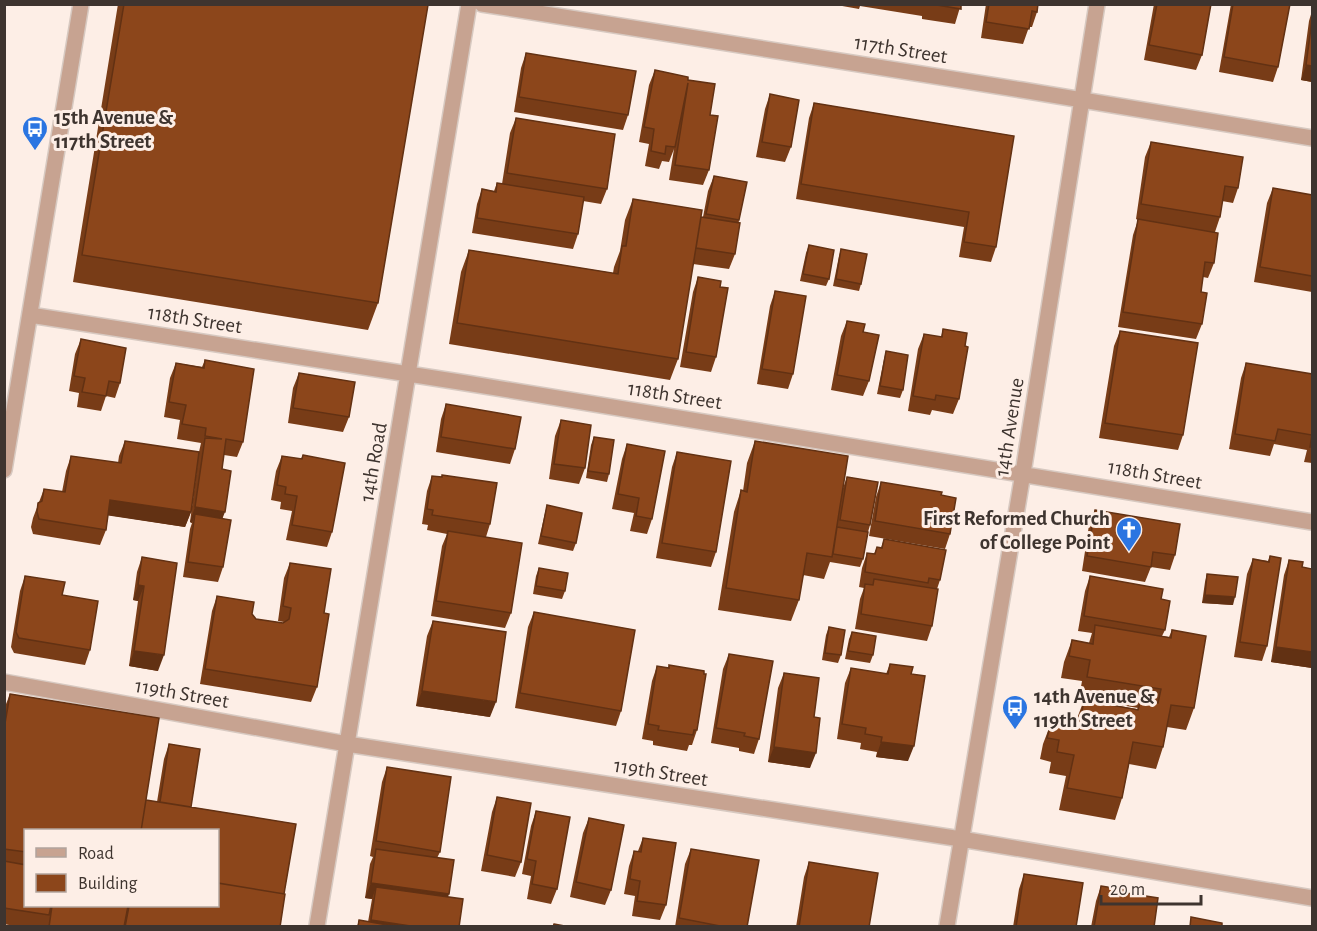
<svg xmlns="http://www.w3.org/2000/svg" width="1317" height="931" viewBox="0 0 1317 931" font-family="'Alegreya Sans',sans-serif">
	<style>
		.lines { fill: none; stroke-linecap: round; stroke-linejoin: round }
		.minor-casing { stroke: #d7c9c1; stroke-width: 18 }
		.minor { stroke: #c7a391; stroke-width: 15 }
		.wall { fill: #783c17; fill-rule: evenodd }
		.shaded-wall { fill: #623113 }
		.building { fill: #8c461b; stroke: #623113; stroke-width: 1.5 }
		.labels { text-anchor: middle; stroke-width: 6; stroke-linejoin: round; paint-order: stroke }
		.street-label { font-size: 21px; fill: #3e342f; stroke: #fdeee6 }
		.poi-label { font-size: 21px; font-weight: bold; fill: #3e342f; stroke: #fdeee6; text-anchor: start }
	</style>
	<rect width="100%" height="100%" fill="#fdeee6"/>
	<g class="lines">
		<defs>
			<path id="minor" d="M 482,4 L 1022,90 L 1312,138
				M 30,315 L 466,383 L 1312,522
				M 4,470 L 81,4
				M 4,682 L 347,744 L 961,839 L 1312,898
				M 317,926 L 469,4
				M 947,926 L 1023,473 L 1097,4"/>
		</defs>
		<use href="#minor" class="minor-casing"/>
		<use href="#minor" class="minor"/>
	</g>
	<path class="wall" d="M 118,4 L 428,5 L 378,303 L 368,330 L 73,282 Z
		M 831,4 L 961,4 L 955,24 L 922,19 L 922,16 L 860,6 L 859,9 Z
		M 986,4 L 1038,4 L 1037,12 L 1032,27 L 1029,27 L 1023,44 L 981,38 Z
		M 1154,4 L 1211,4 L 1202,55 L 1196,70 L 1144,60 Z
		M 1231,4 L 1290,4 L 1278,67 L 1273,82 L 1219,72 Z
		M 1312,11 L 1312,82 L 1301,80 L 1309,21 Z
		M 526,53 L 628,115 L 623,130 L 514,112 L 521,68 Z
		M 655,70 L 688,80 L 710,115 L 709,170 L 703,185 L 669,180 L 674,149 L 669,162 L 662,161 L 659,169 L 645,166 L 649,144 L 639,142 L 649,85 Z
		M 770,94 L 791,147 L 785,162 L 756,157 L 765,109 Z
		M 814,103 L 1014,136 L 996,247 L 991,262 L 959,257 L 964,227 L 796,199 L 809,118 Z
		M 516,118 L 607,189 L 601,204 L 583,201 L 578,234 L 573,249 L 472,233 L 477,204 L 482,189 L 494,191 L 497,183 L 502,184 L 510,133 Z
		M 1151,142 L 1238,188 L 1233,203 L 1222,201 L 1220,217 L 1215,232 L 1214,263 L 1208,278 L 1203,277 L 1201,292 L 1202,324 L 1196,339 L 1118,327 L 1133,235 L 1138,220 L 1136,219 L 1145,157 Z
		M 714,176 L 739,220 L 735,254 L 729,269 L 693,264 L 678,359 L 670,380 L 449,344 L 461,272 L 469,250 L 613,273 L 614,267 L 620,251 L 625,220 L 633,199 L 703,217 L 708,191 Z
		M 1273,188 L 1312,195 L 1312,292 L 1254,282 L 1267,203 Z
		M 809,245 L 829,279 L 826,286 L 800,281 L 806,253 Z
		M 841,249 L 861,284 L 859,291 L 833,286 L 839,256 Z
		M 698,277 L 716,357 L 711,372 L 680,367 L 693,292 Z
		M 775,291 L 793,374 L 788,389 L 757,384 L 770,306 Z
		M 847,321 L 863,332 L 869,381 L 863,396 L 831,390 L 841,336 Z
		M 943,329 L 965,346 L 959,399 L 953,414 L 932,410 L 930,415 L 908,411 L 918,349 L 924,334 L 941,337 Z
		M 1120,331 L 1183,435 L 1178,450 L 1099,438 L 1114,346 Z
		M 81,339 L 120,383 L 115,398 L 106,396 L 101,411 L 77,407 L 79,393 L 69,391 L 75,354 Z
		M 886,351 L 903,390 L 900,398 L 877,394 L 884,359 Z
		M 205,360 L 243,442 L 237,457 L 224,455 L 222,469 L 223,567 L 218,582 L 183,577 L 190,529 L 192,523 L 190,522 L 198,460 L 191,512 L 185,527 L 108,515 L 106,530 L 100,545 L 33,534 L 31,527 L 33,518 L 44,489 L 62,492 L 66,471 L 71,456 L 118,463 L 119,456 L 125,441 L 199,452 L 201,443 L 177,439 L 180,420 L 164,417 L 170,378 L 176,363 L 202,367 Z
		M 1246,363 L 1312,374 L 1312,463 L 1304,462 L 1307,450 L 1274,444 L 1270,456 L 1229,449 L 1241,378 Z
		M 299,373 L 349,417 L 343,432 L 288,423 L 293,388 Z
		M 446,404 L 515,449 L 510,464 L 436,452 L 441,419 Z
		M 561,420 L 585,468 L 579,484 L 549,479 L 555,436 Z
		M 594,437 L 609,474 L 607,482 L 586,478 L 591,445 Z
		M 755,441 L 843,488 L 847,477 L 870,525 L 868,532 L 863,559 L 860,567 L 830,562 L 824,579 L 803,575 L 799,600 L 791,621 L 718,610 L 734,512 L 741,490 L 743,491 L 747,463 Z
		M 627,444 L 652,519 L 647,534 L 630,531 L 634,513 L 612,509 L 622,459 Z
		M 677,452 L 716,552 L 711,567 L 656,558 L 672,467 Z
		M 303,455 L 332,532 L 327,547 L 286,540 L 292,511 L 280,509 L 281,502 L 271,500 L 276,471 L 282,456 L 301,459 Z
		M 432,476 L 490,524 L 486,537 L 511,613 L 505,628 L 431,616 L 442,546 L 447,534 L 427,530 L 428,525 L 422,524 L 427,491 Z
		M 881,482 L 941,495 L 950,534 L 945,549 L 869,536 L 876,497 Z
		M 547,505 L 576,543 L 573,551 L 538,544 L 545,513 Z
		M 1095,510 L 1175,555 L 1170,570 L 1151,567 L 1145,582 L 1082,571 L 1089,525 Z
		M 884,539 L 940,580 L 937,589 L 932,626 L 927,641 L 855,629 L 860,599 L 864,588 L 859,587 L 862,568 L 867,553 L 874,554 L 877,547 L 881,548 Z
		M 1270,556 L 1267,646 L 1262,661 L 1234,657 L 1247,574 L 1253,559 L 1268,561 Z
		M 142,557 L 158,671 L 129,666 L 138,601 L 133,600 L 137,572 Z
		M 1289,560 L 1302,567 L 1312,569 L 1312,668 L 1271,662 L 1284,575 Z
		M 290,563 L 324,613 L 317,687 L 311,702 L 200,684 L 212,611 L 217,596 L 252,614 L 256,619 L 283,623 L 284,622 L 278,621 L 284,578 Z
		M 539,568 L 565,591 L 562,599 L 533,594 L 536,576 Z
		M 1207,574 L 1233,605 L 1202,603 L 1205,582 Z
		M 25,576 L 62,595 L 90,650 L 85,665 L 14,653 L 11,647 L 20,591 Z
		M 1090,576 L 1161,599 L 1165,630 L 1162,636 L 1169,637 L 1172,630 L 1194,708 L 1186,730 L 1167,727 L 1163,747 L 1156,769 L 1129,764 L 1122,798 L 1115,820 L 1059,810 L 1066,776 L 1049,773 L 1051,762 L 1040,759 L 1043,744 L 1051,723 L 1075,727 L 1076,721 L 1084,700 L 1137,709 L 1138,708 L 1079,698 L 1082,681 L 1061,678 L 1064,662 L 1072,640 L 1089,643 L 1092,633 L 1078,631 L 1085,591 Z
		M 534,612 L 621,711 L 616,726 L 515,708 L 528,627 Z
		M 433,621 L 490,717 L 416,706 L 427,636 Z
		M 829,627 L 841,655 L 838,663 L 822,660 L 826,635 Z
		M 852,632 L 873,655 L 870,663 L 845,659 L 849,639 Z
		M 729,654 L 759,739 L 754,754 L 739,751 L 739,748 L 711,743 L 723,669 Z
		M 890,664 L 911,674 L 908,761 L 876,757 L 877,752 L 860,749 L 861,743 L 837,739 L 845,683 L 851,668 L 886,674 Z
		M 669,665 L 697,730 L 692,745 L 689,745 L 687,751 L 653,745 L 653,741 L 642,739 L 652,681 L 657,666 L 668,668 Z
		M 784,673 L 814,717 L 810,768 L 768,762 L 778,688 Z
		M 10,694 L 159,718 L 146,800 L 157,802 L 164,759 L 169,744 L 200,749 L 191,807 L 296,824 L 284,894 L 285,894 L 280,927 L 19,927 L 4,924 L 4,709 ZM 26,831 L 218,831 L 218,906 L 26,906 Z
		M 387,767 L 440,852 L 437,858 L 448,897 L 459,927 L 357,927 L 359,920 L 368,922 L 372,899 L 365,898 L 370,864 L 373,857 L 370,856 L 382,782 Z
		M 497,797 L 521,862 L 515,877 L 481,871 L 492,812 Z
		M 536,811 L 557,889 L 551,904 L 527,899 L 531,876 L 522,874 L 531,826 Z
		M 589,818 L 611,890 L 605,905 L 570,897 L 583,833 Z
		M 643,838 L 666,905 L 660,920 L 632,916 L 635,896 L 624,894 L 629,866 L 634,851 L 638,851 Z
		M 691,849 L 747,927 L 675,927 L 685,864 Z
		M 809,862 L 869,927 L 796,927 L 804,877 Z
		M 1024,874 L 1076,927 L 1013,927 L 1019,889 Z
		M 1101,886 L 1126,893 L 1154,927 L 1091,927 L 1096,901 Z"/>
	<path class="shaded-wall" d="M 1306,65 L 1312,66 L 1312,82 L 1301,80 Z
		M 110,500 L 191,512 L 185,527 L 105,515 Z
		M 195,507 L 225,512 L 219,527 L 195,514 L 192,523 L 190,522 Z
		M 138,585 L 144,586 L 138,601 L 133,600 Z
		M 1205,595 L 1235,597 L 1233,605 L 1202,603 Z
		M 1276,647 L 1312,652 L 1312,668 L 1271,662 Z
		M 134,651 L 164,655 L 158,671 L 129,666 Z
		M 422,691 L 496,702 L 490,717 L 416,706 Z
		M 881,742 L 914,746 L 908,761 L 876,757 Z
		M 774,747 L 816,753 L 810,768 L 768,762 Z
		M 371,883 L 449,894 L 444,909 L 376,887 L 372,899 L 365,898 Z
		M 371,920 L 417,927 L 368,927 Z"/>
	<path class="building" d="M 124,4 L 428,5 L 378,303 L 82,255 Z
		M 931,4 L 961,4 L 961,9 Z
		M 989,4 L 1038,4 L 1037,12 L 1032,11 L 1029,29 L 986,22 Z
		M 1157,4 L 1211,4 L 1202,55 L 1149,45 Z
		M 1233,4 L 1290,4 L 1278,67 L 1224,57 Z
		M 1312,20 L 1312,66 L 1306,65 Z
		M 526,53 L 636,71 L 628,115 L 519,97 Z
		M 655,70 L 688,77 L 688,80 L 715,84 L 710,115 L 718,116 L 709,170 L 675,165 L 688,83 L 675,147 L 666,146 L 665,154 L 651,151 L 654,129 L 644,127 Z
		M 770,94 L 799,100 L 791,147 L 762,142 Z
		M 814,103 L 1014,136 L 996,247 L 964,242 L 969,212 L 801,184 Z
		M 516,118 L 615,134 L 607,189 L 507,173 Z
		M 1151,142 L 1243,157 L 1238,188 L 1225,186 L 1220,217 L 1141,204 Z
		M 714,176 L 747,182 L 739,220 L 706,214 Z
		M 497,183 L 584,197 L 578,234 L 477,218 L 482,189 L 496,192 Z
		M 1273,188 L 1312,195 L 1312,276 L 1260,267 Z
		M 633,199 L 702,210 L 678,359 L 457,323 L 469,250 L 618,274 L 622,246 L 626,246 Z
		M 701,217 L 740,223 L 735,254 L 696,248 Z
		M 1138,219 L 1218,233 L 1214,263 L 1205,262 L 1201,292 L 1207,293 L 1202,324 L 1123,312 Z
		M 809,245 L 834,250 L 829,279 L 803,274 Z
		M 841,249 L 867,254 L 861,284 L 836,279 Z
		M 698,277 L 721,281 L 720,287 L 728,288 L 716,357 L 686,352 Z
		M 775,291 L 806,296 L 793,374 L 762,369 Z
		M 847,321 L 865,324 L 863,332 L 879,335 L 869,381 L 837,375 Z
		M 943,329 L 967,333 L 965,346 L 968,347 L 959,399 L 936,395 L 935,400 L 913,396 L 924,334 L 942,337 Z
		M 1120,331 L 1198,343 L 1183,435 L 1105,423 Z
		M 81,339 L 126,348 L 120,383 L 109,381 L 106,396 L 82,392 L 85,378 L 74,376 Z
		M 886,351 L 908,355 L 903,390 L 880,386 Z
		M 205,360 L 254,369 L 243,442 L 226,439 L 222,469 L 231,471 L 225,512 L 195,507 L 205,438 L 222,439 L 205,436 L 206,428 L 182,424 L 186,405 L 169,402 L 176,363 L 204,368 Z
		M 1246,363 L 1312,374 L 1312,447 L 1310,447 L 1312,435 L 1278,429 L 1275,441 L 1235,434 Z
		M 299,373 L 355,382 L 349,417 L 293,408 Z
		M 446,404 L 521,417 L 515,449 L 441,437 Z
		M 561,420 L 591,425 L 585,468 L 554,464 Z
		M 594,437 L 614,440 L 609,474 L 588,471 Z
		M 125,441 L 199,452 L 191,512 L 110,500 L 106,530 L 39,519 L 37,512 L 38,503 L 42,501 L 44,489 L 65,492 L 71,456 L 121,463 Z
		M 755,441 L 848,456 L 832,557 L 807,553 L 799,600 L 726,588 L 741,490 L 747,492 Z
		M 627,444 L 665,451 L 652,519 L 636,516 L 639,498 L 618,494 Z
		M 677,452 L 731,461 L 716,552 L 662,543 Z
		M 303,455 L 345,463 L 332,532 L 292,525 L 297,496 L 285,494 L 286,487 L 277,485 L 282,456 L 302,459 Z
		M 442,475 L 497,483 L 490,524 L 432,515 L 433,510 L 427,509 L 432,476 L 442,477 Z
		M 847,477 L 878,482 L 870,525 L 840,520 Z
		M 881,482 L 942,492 L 941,495 L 956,498 L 950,534 L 875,521 Z
		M 547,505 L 582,513 L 576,543 L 541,536 Z
		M 1095,510 L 1180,524 L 1175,555 L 1153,552 L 1151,567 L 1087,556 Z
		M 195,514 L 231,520 L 223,567 L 188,562 Z
		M 837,527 L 868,532 L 863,559 L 833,554 Z
		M 448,531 L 522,543 L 511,613 L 436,601 Z
		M 884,539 L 946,550 L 940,580 L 929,578 L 928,583 L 865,572 L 867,553 L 875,554 L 877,547 L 882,548 Z
		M 1270,556 L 1281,558 L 1267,646 L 1240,642 L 1253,559 L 1269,562 Z
		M 142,557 L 177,563 L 164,655 L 134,651 L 144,586 L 138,585 Z
		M 1289,560 L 1303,562 L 1302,567 L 1312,569 L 1312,652 L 1276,647 Z
		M 290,563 L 331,569 L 324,613 L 329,614 L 317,687 L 205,669 L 217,596 L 254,602 L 252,614 L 256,619 L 283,623 L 289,619 L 291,608 L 283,606 Z
		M 539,568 L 568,573 L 565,591 L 536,586 Z
		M 1207,574 L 1238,577 L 1235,597 L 1205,595 Z
		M 25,576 L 65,582 L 62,595 L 98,601 L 90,650 L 19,638 L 16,632 Z
		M 1090,576 L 1163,589 L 1161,599 L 1170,601 L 1165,630 L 1084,616 Z
		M 874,579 L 938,589 L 932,626 L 861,614 L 865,584 L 873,585 Z
		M 534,612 L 635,630 L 621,711 L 520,693 Z
		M 433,621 L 506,632 L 496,702 L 422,691 Z
		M 1095,625 L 1171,638 L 1172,630 L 1206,636 L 1194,708 L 1171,705 L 1163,747 L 1133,742 L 1122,798 L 1067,788 L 1074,755 L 1057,752 L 1059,740 L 1047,738 L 1051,723 L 1079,728 L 1084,700 L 1138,710 L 1141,700 L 1158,703 L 1161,689 L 1087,677 L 1090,660 L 1069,656 L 1072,640 L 1093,644 Z
		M 829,627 L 845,630 L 841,655 L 825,653 Z
		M 852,632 L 876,636 L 873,655 L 848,651 Z
		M 729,654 L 773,661 L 759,739 L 744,736 L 745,733 L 716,728 Z
		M 890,664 L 913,667 L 911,674 L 925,676 L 914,746 L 881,742 L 882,737 L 865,734 L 866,728 L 842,724 L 851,668 L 888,674 Z
		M 669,665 L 704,671 L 704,674 L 706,674 L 697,730 L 694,730 L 693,735 L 658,730 L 659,726 L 648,724 L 657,666 L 669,668 Z
		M 784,673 L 819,678 L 814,717 L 820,718 L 816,753 L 774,747 Z
		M 10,694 L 159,718 L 141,831 L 26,831 L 26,852 L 4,849 L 4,729 Z
		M 169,744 L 200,749 L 191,807 L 160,802 Z
		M 387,767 L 451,777 L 440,852 L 376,841 Z
		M 497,797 L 531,803 L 521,862 L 487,855 Z
		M 146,800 L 296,824 L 284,894 L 218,883 L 218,831 L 141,831 Z
		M 536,811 L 570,817 L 557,889 L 532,884 L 536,861 L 527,859 Z
		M 589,818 L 624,825 L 611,890 L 576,882 Z
		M 643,838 L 676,843 L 666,905 L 637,901 L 640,881 L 630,879 L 634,851 L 641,852 Z
		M 376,849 L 454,860 L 449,894 L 371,883 Z
		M 691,849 L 759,860 L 747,927 L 725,927 L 679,918 Z
		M 4,861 L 26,865 L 26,906 L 51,906 L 49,915 L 4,908 Z
		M 809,862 L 878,873 L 869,927 L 799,927 Z
		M 1024,874 L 1083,883 L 1076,927 L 1016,927 Z
		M 218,883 L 285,894 L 280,927 L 125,927 L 129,906 L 218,906 Z
		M 1101,886 L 1127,890 L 1126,893 L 1158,898 L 1154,927 L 1094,927 Z
		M 376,887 L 463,899 L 459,927 L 417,927 L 371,920 Z
		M 52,906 L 128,906 L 124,927 L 49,927 Z
		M 1191,917 L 1222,923 L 1222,927 L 1190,927 Z
		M 359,920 L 399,927 L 358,927 Z
		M 554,924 L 570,927 L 553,927 Z"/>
	<defs>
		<symbol id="bus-pin" viewBox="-11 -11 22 30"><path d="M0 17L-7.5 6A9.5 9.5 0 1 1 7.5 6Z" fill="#2b75e1" stroke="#fdeee6"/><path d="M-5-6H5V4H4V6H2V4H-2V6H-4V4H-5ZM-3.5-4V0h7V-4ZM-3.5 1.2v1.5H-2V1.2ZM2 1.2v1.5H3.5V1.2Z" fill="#fff"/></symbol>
		<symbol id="church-pin" viewBox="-11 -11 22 30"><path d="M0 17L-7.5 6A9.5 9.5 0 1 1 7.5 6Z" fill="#2b75e1" stroke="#fdeee6"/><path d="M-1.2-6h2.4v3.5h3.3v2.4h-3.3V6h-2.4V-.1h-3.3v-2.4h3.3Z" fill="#fff"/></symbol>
	</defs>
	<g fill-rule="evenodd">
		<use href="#bus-pin" x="20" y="114" width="30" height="40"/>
		<use href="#church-pin" x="1114" y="515" width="30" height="40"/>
		<use href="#bus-pin" x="1000" y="693" width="30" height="40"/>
	</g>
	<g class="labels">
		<g class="street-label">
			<text transform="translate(901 49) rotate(9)" y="7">117th Street</text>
			<text transform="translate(195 319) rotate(9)" y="7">118th Street</text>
			<text transform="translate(675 395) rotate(9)" y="7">118th Street</text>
			<text transform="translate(1009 427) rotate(-81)" y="7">14th Avenue</text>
			<text transform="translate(373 462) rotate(-80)" y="7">14th Road</text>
			<text transform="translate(1155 474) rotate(10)" y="7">118th Street</text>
			<text transform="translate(182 693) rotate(10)" y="7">119th Street</text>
			<text transform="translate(661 772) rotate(9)" y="7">119th Street</text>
		</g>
		<g class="poi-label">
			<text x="54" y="124">15th Avenue &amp;<tspan x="54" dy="24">117th Street</tspan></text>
			<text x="1110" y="525" text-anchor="end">First Reformed Church<tspan x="1110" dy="24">of College Point</tspan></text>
			<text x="1034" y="703">14th Avenue &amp;<tspan x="1034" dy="24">119th Street</tspan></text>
		</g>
	</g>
	<rect width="1317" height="931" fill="none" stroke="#3e342f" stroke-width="12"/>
	<rect x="24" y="829" width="195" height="78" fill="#fdeee6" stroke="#b1a49d" stroke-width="1.5"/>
	<rect x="36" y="848" width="30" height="9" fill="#c7a391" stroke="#b1a49d" stroke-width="1.5"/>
	<text x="78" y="859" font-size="18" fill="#3e342f">Road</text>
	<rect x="36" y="874" width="30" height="18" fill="#8c461b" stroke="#b1a49d" stroke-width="1.5"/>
	<text x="78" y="889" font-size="18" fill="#3e342f">Building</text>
	<path d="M1101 895v9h100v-9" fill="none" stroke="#3e342f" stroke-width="3"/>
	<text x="1110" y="895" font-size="18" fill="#3e342f" stroke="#fdeee6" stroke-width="4.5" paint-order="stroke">20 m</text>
</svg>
